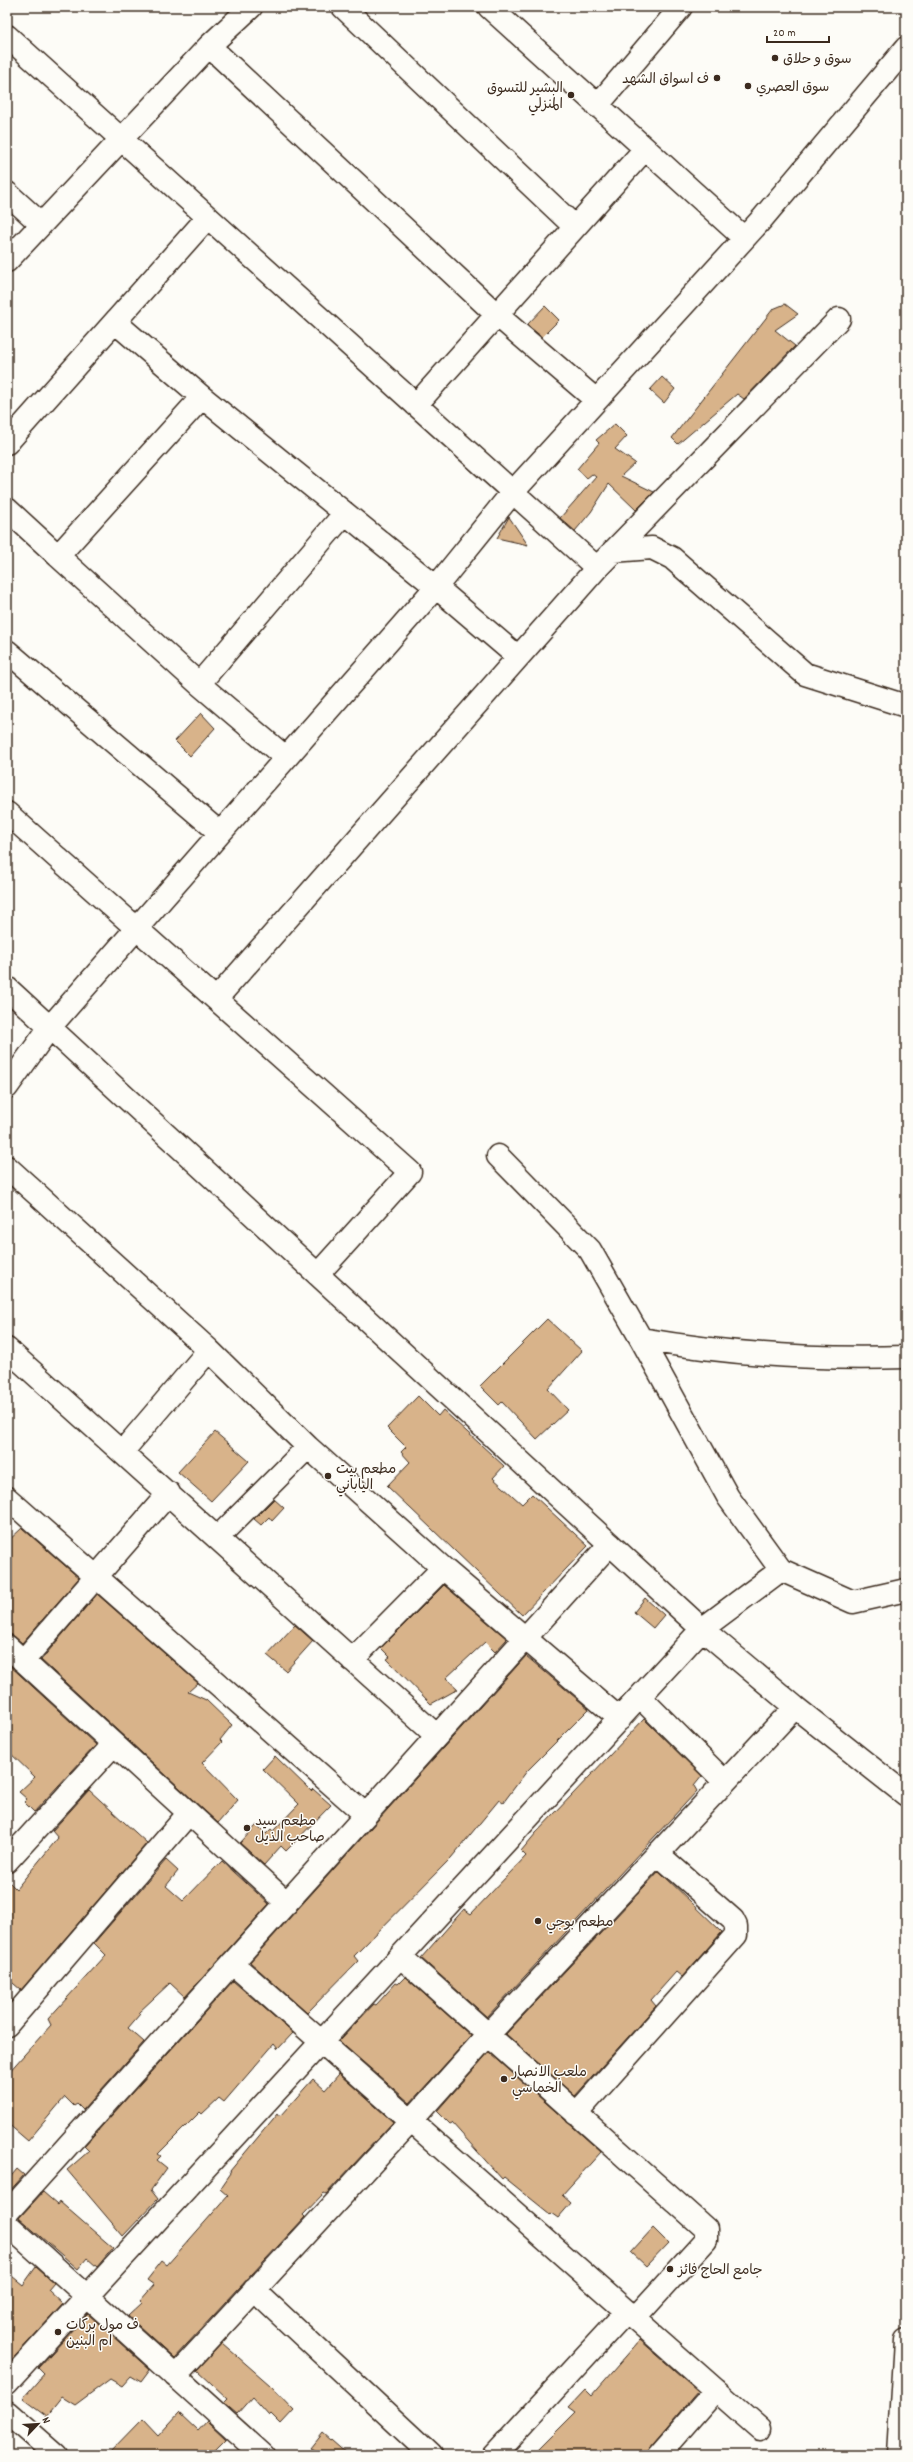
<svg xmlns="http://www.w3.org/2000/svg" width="913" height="2462" viewBox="0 0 913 2462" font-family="Dekko,'Playpen Sans Arabic',sans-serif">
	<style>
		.building { fill: #d8b38a; stroke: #3b2a1e }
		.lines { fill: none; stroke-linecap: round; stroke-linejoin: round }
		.minor-casing { stroke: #3b2a1e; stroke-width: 25 }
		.minor { stroke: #fdfcf7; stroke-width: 22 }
		.poi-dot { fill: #3b2a1e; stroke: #fdfcf7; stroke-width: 1.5 }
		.labels { text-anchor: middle; stroke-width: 3; stroke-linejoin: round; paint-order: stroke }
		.poi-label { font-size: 14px; fill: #3b2a1e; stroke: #fdfcf7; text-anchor: start }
	</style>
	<rect width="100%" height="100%" fill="#fdfcf7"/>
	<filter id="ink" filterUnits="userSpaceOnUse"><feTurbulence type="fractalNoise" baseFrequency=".025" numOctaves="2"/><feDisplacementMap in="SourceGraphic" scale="8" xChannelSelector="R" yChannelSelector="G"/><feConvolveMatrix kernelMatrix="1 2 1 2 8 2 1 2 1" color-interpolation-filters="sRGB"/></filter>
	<g filter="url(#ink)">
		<path class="building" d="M 785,304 L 798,314 L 775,330 L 795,346 L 744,399 L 737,394 L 678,444 L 672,438 L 773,309 Z
			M 545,306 L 559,320 L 542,337 L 527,325 Z
			M 662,377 L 675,389 L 664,403 L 650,390 Z
			M 615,424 L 627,436 L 615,449 L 635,463 L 621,476 L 654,492 L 636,510 L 609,484 L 591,512 L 575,531 L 560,518 L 596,477 L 592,474 L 587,478 L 577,469 L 599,443 L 596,440 Z
			M 509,517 L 528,545 L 497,538 Z
			M 201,713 L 215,728 L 190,756 L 175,741 Z
			M 547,1319 L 582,1351 L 548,1389 L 568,1410 L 537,1439 L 502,1402 L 499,1405 L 480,1386 Z
			M 418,1396 L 438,1416 L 443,1410 L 504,1466 L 493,1478 L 522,1504 L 532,1494 L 588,1546 L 522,1615 L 387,1486 L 410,1462 L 401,1452 L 406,1447 L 387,1428 Z
			M 215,1432 L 249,1461 L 211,1501 L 178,1472 Z
			M 274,1499 L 284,1508 L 272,1521 L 269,1517 L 261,1525 L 254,1519 Z
			M 22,1528 L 79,1578 L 22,1643 L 15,1637 L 7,1634 L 7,1542 Z
			M 444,1585 L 507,1639 L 495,1652 L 485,1642 L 446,1678 L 458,1689 L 431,1704 L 387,1659 L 390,1657 L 381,1648 Z
			M 97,1594 L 198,1683 L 188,1692 L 206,1700 L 232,1725 L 220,1740 L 222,1742 L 202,1763 L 238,1800 L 218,1823 L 41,1660 Z
			M 645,1598 L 664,1615 L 653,1628 L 634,1612 Z
			M 295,1625 L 313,1641 L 286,1671 L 267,1655 Z
			M 526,1656 L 589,1709 L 527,1771 L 503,1803 L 499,1800 L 451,1858 L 354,1956 L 358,1961 L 307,2013 L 250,1962 Z
			M 7,1663 L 96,1745 L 34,1812 L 24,1802 L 27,1799 L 19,1792 L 35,1777 L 7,1750 Z
			M 644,1719 L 702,1776 L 694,1786 L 697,1791 L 487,2017 L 421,1958 L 464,1909 L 471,1914 L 526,1856 L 521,1851 L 536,1833 Z
			M 275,1756 L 311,1791 L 313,1789 L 331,1805 L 286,1851 L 281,1846 L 264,1865 L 240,1843 L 257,1825 L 266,1834 L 271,1829 L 273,1831 L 299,1804 L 263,1769 Z
			M 89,1790 L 147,1843 L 21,1990 L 7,1978 L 7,1880 L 16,1889 L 58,1838 L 52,1831 Z
			M 166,1860 L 178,1871 L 166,1886 L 183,1901 L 222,1861 L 269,1904 L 185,1997 L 170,1983 L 138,2013 L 140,2014 L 128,2028 L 144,2042 L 83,2110 L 77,2104 L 74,2106 L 65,2097 L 28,2141 L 7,2123 L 7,2074 L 51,2025 L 48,2019 L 106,1955 L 94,1943 Z
			M 659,1871 L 722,1932 L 682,1977 L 676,1972 L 651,2000 L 656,2006 L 575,2096 L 506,2034 Z
			M 405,1977 L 471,2036 L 410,2103 L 339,2041 L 374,2004 L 376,2005 L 396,1983 L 398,1984 Z
			M 233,1981 L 293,2033 L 278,2049 L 274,2044 L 224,2102 L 219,2098 L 202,2114 L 200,2112 L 158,2154 L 161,2156 L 157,2160 L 167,2168 L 151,2190 L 158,2199 L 123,2236 L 67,2170 L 89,2151 L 84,2146 Z
			M 489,2052 L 601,2152 L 562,2195 L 571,2203 L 558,2218 L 551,2213 L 550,2214 L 504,2177 L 502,2179 L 452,2123 L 450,2124 L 437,2111 Z
			M 339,2074 L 393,2122 L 326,2194 L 324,2193 L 303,2215 L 305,2217 L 174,2358 L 128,2316 L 142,2303 L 140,2301 L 154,2285 L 147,2280 L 162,2261 L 167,2265 L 228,2196 L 220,2189 L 231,2173 L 230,2171 L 278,2113 L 280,2116 L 313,2079 L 325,2090 Z
			M 17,2169 L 24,2175 L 7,2194 L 7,2181 Z
			M 43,2192 L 58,2205 L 60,2202 L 113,2248 L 97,2267 L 87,2258 L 78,2269 L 19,2218 Z
			M 653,2228 L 668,2243 L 646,2266 L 631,2252 Z
			M 36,2267 L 54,2283 L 48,2290 L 63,2304 L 7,2365 L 7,2272 L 23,2285 Z
			M 88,2314 L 150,2370 L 141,2382 L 131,2376 L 122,2386 L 110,2379 L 75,2405 L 62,2397 L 47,2416 L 23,2398 L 44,2374 L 38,2368 Z
			M 640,2340 L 698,2391 L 650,2447 L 647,2455 L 533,2455 L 576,2412 L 569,2407 L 585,2390 L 591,2396 Z
			M 222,2343 L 270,2385 L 294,2410 L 281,2424 L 271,2414 L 269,2416 L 252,2397 L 237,2414 L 224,2403 L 228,2399 L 197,2370 Z
			M 179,2413 L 198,2431 L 207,2421 L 226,2439 L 210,2455 L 107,2455 L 142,2419 L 158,2436 Z
			M 323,2433 L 348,2455 L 321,2455 L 311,2448 Z"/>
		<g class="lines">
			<defs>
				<path id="minor" d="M 343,7 L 575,227
					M 489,7 L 744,238
					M 7,36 L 597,568
					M 209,46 L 497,315 L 596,400
					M 597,106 L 681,7
					M 7,193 L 41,224
					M 7,261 L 209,46 L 251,7
					M 115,322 L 202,397
					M 416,405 L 645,149
					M 7,443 L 208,217
					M 7,509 L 58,556
					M 345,513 L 199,684 L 58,556 L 202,397 L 436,587 L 518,657
					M 613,551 L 652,548 L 672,558 L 805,674 L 906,706
					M 7,651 L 220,833
					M 199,684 L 286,758
					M 7,813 L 410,1172 L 318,1274
					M 7,988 L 702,1629 L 795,1707 L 906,1795
					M 217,998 L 597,568 L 839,319
					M 7,1087 L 50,1027 L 436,587 L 512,493 L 762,219 L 906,48
					M 498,1156 L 590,1250 L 641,1339 C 728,1354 818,1360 906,1357
					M 7,1167 L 209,1350 L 308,1447
					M 641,1339 L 728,1497 L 781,1570 L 853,1602 L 906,1590
					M 7,1349 L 437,1736
					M 122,1452 L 209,1350
					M 7,1498 L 366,1815
					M 218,1537 L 308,1447 L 443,1568 L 352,1660
					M 443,1568 L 620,1719
					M 7,1646 L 287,1903
					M 23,1661 L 169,1493
					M 640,1697 L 725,1782
					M 7,1861 L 114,1744
					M 401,1957 L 706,2229 L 706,2240 L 635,2318
					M 232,1963 L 760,2429
					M 7,2025 L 189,1813
					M 576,2114 L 736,1935 L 736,1926 L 733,1920 L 658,1854
					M 7,2213 L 610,1544
					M 7,2224 L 263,2455
					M 254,2290 L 431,2455
					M 175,2376 L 411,2121 L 488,2035 L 795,1707
					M 7,2383 L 702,1629 L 781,1570
					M 7,2412 L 56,2455
					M 494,2455 L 627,2311
					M 659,2455 L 716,2390
					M 899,2455 L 906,2340"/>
			</defs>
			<use href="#minor" class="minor-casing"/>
			<use href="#minor" class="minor"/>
		</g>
	</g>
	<g class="poi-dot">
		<circle cx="775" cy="58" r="4"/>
		<circle cx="717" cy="78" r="4"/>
		<circle cx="748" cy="86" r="4"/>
		<circle cx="571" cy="95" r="4"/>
		<circle cx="328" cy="1476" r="4"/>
		<circle cx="247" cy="1828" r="4"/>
		<circle cx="538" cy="1921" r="4"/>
		<circle cx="504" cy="2079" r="4"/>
		<circle cx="670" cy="2269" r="4"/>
		<circle cx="58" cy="2332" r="4"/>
	</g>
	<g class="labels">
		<g class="poi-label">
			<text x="783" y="63">سوق و حلاق</text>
			<text x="709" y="83" text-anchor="end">ف اسواق الشهد</text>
			<text x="756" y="91">سوق العصري</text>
			<text x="563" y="92" text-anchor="end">البشير للتسوق<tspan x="563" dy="16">المنزلي</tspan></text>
			<text x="336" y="1473">مطعم بيت<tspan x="336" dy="16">الياباني</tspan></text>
			<text x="255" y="1825">مطعم سيد<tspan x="255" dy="16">صاحب الذيل</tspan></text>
			<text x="546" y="1926">مطعم بوجي</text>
			<text x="512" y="2076">ملعب الانصار<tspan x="512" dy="16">الخماسي</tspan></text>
			<text x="678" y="2274">جامع الحاج فائز</text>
			<text x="66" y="2329">ف مول بركات<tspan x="66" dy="16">ام البنين</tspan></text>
		</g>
	</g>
	<rect width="913" height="2462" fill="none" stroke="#fdfcf7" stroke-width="24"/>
	<rect x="12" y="12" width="889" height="2438" fill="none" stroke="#3b2a1e" stroke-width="1.5" filter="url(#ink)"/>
	<g transform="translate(38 2424) rotate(65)" stroke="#fdfcf7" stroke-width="3" paint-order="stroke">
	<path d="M0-3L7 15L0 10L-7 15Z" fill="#3b2a1e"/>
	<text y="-6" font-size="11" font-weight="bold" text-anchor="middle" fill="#3b2a1e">N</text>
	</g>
	<path d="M767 36v6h62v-6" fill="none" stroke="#3b2a1e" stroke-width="2"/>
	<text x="773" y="36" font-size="12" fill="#3b2a1e" stroke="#fdfcf7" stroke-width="3" paint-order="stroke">20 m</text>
</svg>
